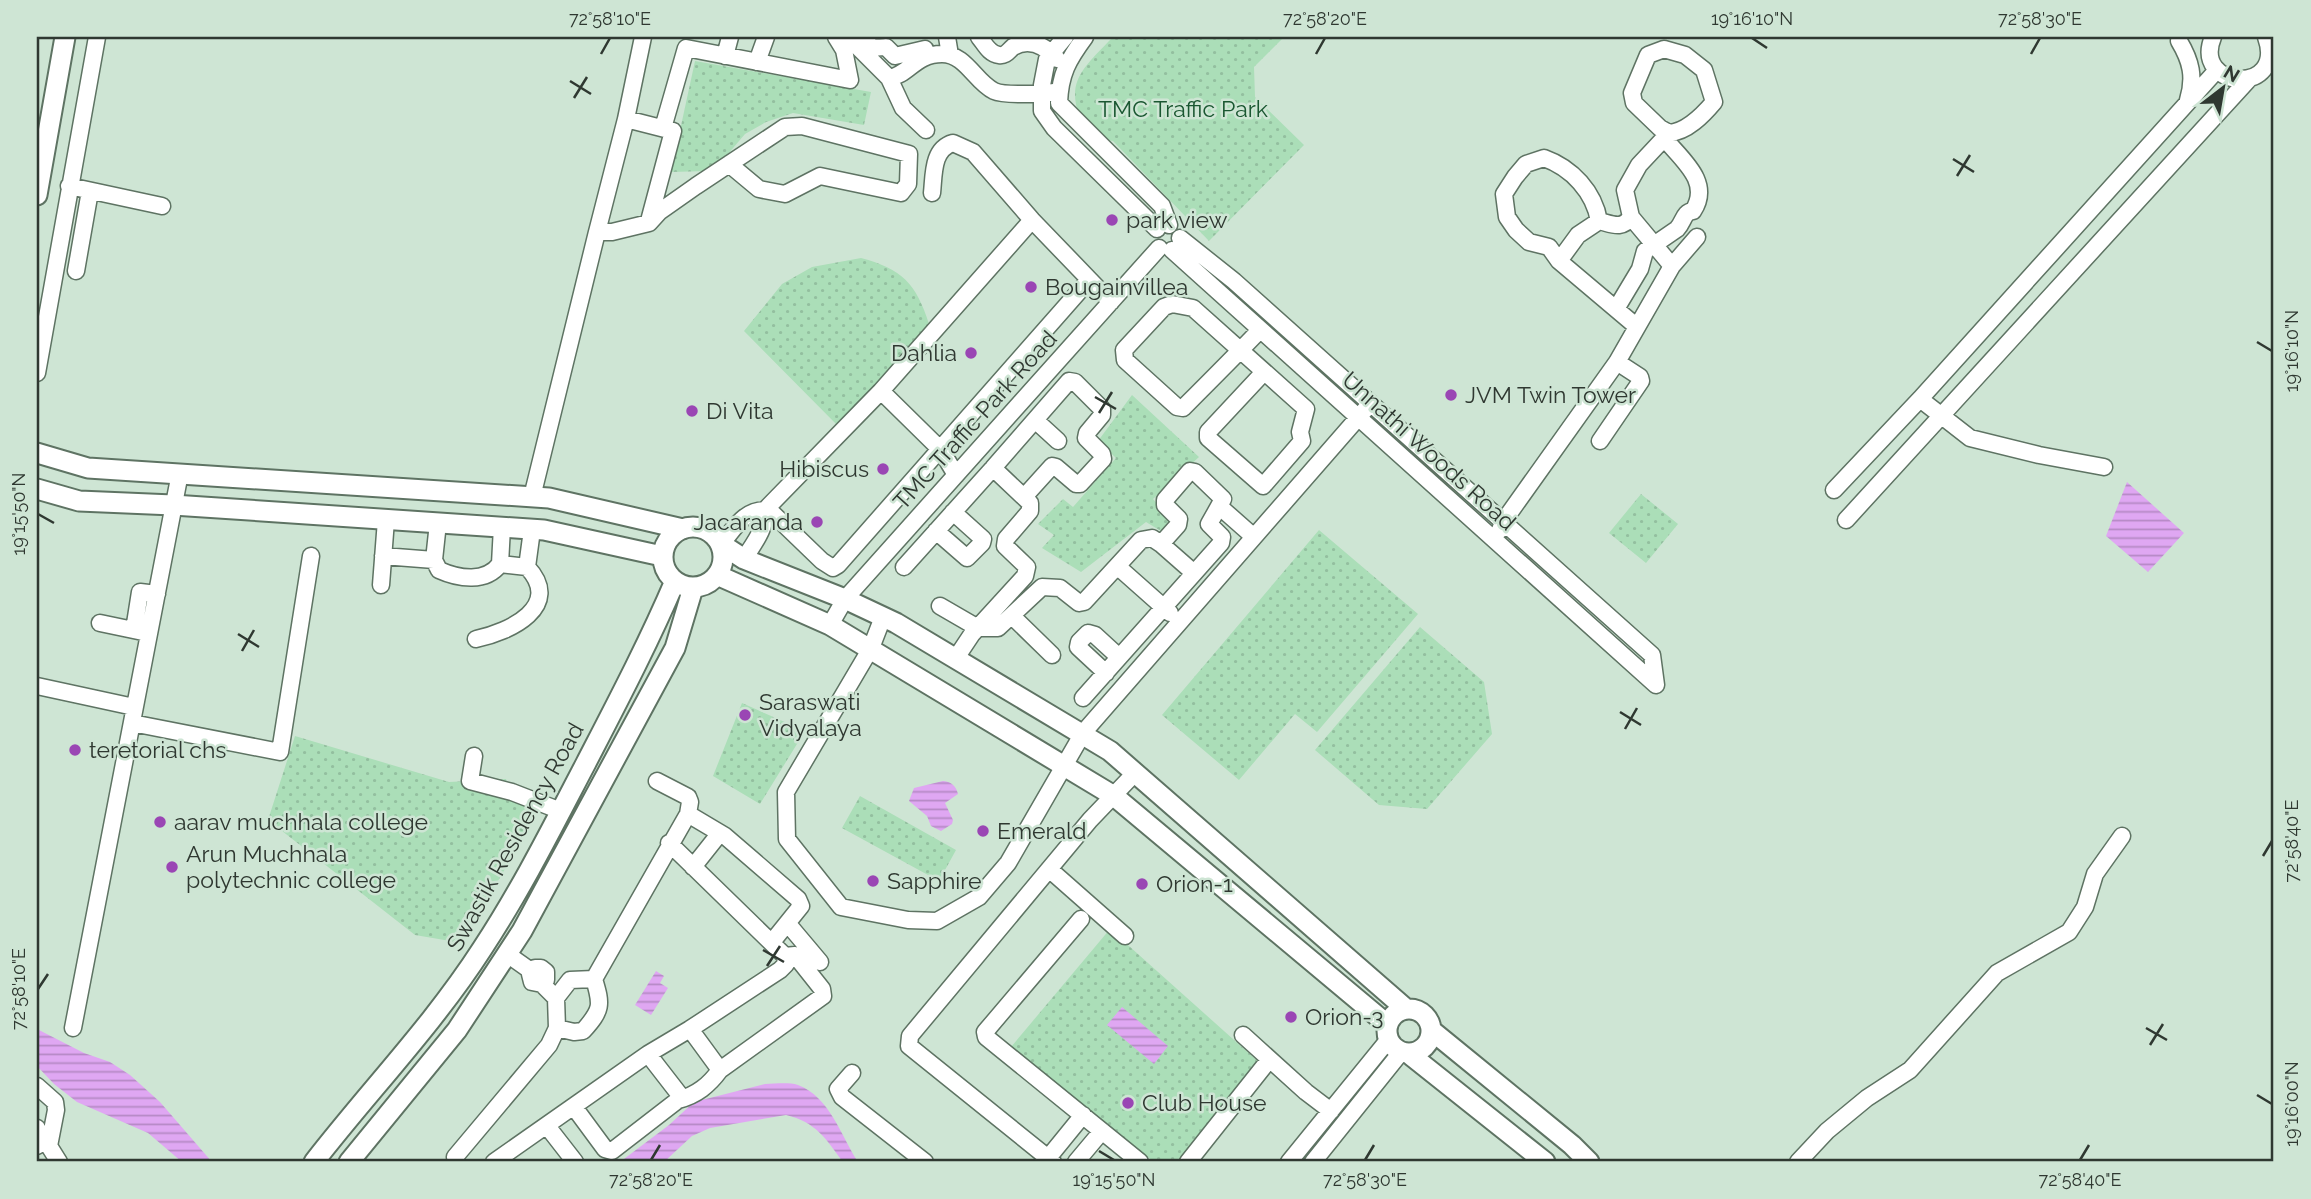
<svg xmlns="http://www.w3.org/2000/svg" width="2311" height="1199" viewBox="0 0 2311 1199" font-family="Raleway,sans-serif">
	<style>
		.park { fill: url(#park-dots) }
		.water { fill: url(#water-rules) }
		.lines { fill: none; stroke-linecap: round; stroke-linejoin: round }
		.minor-casing { stroke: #5e7363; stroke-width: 19 }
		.major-casing { stroke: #5e7363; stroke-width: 23 }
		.minor { stroke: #fff; stroke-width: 16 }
		.major { stroke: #fff; stroke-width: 19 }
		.ticks { fill: none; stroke: #2f3831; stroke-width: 2.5 }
		.poi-dot { fill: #9a46b4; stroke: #cee5d4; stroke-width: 2.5 }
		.labels { text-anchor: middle; stroke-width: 5; stroke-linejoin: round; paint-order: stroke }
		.park-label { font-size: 23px; fill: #1a5731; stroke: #cee5d4 }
		.poi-label { font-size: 23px; fill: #2f3831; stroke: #cee5d4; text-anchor: start }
		.street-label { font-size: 23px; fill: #2f3831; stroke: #cee5d4 }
		.neatline { fill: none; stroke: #2f3831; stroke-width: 2.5 }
		.ticks-label { font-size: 18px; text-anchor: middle; fill: #2f3831 }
	</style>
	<defs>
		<pattern id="park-dots" width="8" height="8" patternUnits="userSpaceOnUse" patternTransform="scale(1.75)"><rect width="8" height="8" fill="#abdeb8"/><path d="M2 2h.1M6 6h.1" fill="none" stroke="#93bf9f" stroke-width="1.8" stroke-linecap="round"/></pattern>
		<pattern id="water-rules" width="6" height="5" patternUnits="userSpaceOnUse" patternTransform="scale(1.75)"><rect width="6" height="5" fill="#dfa7f2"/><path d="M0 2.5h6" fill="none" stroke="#b589c5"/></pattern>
	</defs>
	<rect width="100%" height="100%" fill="#cee5d4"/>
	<path class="park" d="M 1113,37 L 1284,37 L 1254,67 L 1255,97 L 1304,145 L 1209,241 L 1113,141 L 1087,137 C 1064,84 1075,76 1113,37 Z
		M 695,61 L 871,92 L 864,125 L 793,113 L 766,122 L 745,134 L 722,161 L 708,171 L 671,172 Z
		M 861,258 C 902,269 916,283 929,324 L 839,427 L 744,331 L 782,284 L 812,267 Z
		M 1132,395 L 1199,457 L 1153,499 L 1173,521 L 1161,531 L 1146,522 L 1081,572 L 1042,548 L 1054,535 L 1038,524 L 1063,499 L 1073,507 L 1116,458 L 1098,441 Z
		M 1641,494 L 1678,524 L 1646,563 L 1609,533 Z
		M 1319,530 L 1418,614 L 1317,732 L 1295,714 L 1239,780 L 1162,715 Z
		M 1420,627 L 1484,682 L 1492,734 L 1427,809 L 1379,805 L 1315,750 Z
		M 742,703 L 805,731 L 760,804 L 713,776 Z
		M 295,736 L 449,782 L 506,779 L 510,792 L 545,800 L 462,943 L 415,935 L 268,820 Z
		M 860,796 L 956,850 L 939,881 L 842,828 Z
		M 1110,929 L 1262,1065 L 1181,1162 L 1154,1162 L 1011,1047 Z"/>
	<path class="water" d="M 2127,482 L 2184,533 L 2148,572 L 2106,536 Z
		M 943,781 C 952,782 956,786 958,794 L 945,803 L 953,820 L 952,824 L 941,831 L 931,826 L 927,816 L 909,801 L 914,788 Z
		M 656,971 L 664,976 L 660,983 L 668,988 L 651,1015 L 635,1005 Z
		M 1122,1007 L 1168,1046 L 1154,1064 L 1107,1025 Z
		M 37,1029 L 84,1053 L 110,1062 L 130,1075 L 160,1102 L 212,1162 L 182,1162 L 148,1133 L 77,1102 L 54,1084 L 37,1066 Z
		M 765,1084 C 775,1084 788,1082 798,1085 C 830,1097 841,1136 858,1162 L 843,1162 C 826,1139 816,1122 786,1115 L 710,1128 L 692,1136 L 664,1162 L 620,1162 L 669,1125 L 694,1102 Z"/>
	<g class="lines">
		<defs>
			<path id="minor" d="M 848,37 L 889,78 C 909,75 915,54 942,54 C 966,54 975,82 994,91 C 1005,96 1047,94 1059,91
				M 865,37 C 869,49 874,48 886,47 L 895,56 L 925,49
				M 947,37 L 950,55
				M 979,37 C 985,44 989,54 999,55 C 1006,56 1008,51 1013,47 C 1030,37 1045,46 1057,59
				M 1065,37 L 1047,59 L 1042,85 L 1042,111 L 1054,128 L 1157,229
				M 1085,37 C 1068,60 1060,74 1059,103 L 1162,206 L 1169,225
				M 2213,37 C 2191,90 2287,96 2266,37
				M 2179,41 C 2191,61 2195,77 2188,100
				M 725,56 L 730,37
				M 757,62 L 766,37
				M 889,78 L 903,108 L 926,130
				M 626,119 L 643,37
				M 663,128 L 686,48 L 850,80 L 844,50 L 836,37
				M 1669,133 C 1687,132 1703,115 1714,102 L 1704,70 L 1685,55 L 1664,49 L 1648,55 L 1632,93 L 1634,103 L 1660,128 L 1669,133 L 1639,165 L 1625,190 L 1631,217 L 1672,266
				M 69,186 L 162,206
				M 932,193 C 934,175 932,149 953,143 L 973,152 L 1032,220 L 1111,302
				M 1631,217 C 1622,230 1612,224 1599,221 C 1594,192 1572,168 1544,158 L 1526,164 L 1515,177 L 1504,194 L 1507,217 L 1516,230 L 1529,242 L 1549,247 L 1559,261 L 1636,326
				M 597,232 L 626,119 L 673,131 L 649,221
				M 1180,238 L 1234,281 L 1652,655 L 1656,685
				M 1172,250 L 1656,685
				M 1559,261 L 1578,235 L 1599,221
				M 76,271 L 90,191
				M 1616,309 L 1640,269 L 1645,251 L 1677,229 C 1684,222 1683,212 1693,211 C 1712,182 1682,160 1664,138
				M 1260,330 C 1235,356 1209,382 1183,408 L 1177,407 L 1125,360 L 1124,350 L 1164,307 L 1172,304 L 1193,308 L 1306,409 L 1300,432 L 1302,441 L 1263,486 L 1208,438 L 1208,432 L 1264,372
				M 37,373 L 97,37
				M 881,391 L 1032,220
				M 1920,399 L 1970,438 L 2039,455 L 2104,467
				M 1035,420 L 1058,441
				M 1600,441 L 1641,381 L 1640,377 L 1617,362
				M 1834,490 L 1920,399 L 2217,70
				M 532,497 L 597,232 L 612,232 L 649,223 L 659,212 L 696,186 L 785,127 L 802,126 L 909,154 L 908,184 L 901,193 L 820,176 L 785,194 L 759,189 L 729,164
				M 1220,507 L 1254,537
				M 767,508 L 822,561 L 833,568 L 838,565 L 1089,280
				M 1846,520 L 2249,79
				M 1500,530 L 1503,522 L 1617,362 L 1672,266 L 1697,237
				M 936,531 L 967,558 L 982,543 L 983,539 L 953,512
				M 721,544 C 735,528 743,511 765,510 L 881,391 L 941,450 L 956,475
				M 1161,544 L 1194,573
				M 383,556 L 434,560 L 439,570 C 459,579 486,583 500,564 L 527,567
				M 744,559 C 754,543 766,529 765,510
				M 434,560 L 438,523
				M 500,564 L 502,527
				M 1117,566 L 1170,613
				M 904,567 L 993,468
				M 381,585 L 386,520
				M 940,606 L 978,628 L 998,628 L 1042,587 L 1060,588 L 1079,603 L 1084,602 L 1141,540 L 1152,538 L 1161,544 L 1178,525 L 1179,519 L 1165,505 L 1165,500 L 1190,471 L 1195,472 L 1223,499 L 1209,524 L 1222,537 L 1221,543 L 1083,698
				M 1012,616 L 1052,655
				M 883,617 L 871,648 L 786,792 L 787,839 L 841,907 L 908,920 L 937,921 L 979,897 L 1008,863 L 1083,733 L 1370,404
				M 100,623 L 143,632
				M 830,625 L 845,599 L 1159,248
				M 134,630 L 140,592 L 157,594
				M 476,639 C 510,632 564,606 527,567 L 532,530
				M 956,658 L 972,634 L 1025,576 L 1027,567 L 1005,546 L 1006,539 L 1030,511 L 1030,503 L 993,468 L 1069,381 L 1075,382 L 1102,409 L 1102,415 L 1087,433 L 1086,438 L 1102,454 L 1103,459 L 1080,484 L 1076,484 L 1056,467 L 1052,466 L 1024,497
				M 1106,673 L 1078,647 L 1079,642 L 1088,633 L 1095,635 L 1119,657
				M 37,686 L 134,707
				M 132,723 L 280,752 L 311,556
				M 474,756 L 470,781 L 512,792 L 561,811
				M 688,814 L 725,836 L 798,899 L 801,906 L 772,942
				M 669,843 L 785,956 L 786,964 L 780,970 L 690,1029 L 720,1070 L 823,996 L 822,989 L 795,955 L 785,956
				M 693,867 L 720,833
				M 1049,869 L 1125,936
				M 1081,919 L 985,1032 L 986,1037 L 1140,1162
				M 788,924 L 820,962
				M 507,954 L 531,971
				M 542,984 L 546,980 L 546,972 L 541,968 L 535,968 L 530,974 L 532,982 L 542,984 L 556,998
				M 73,1028 L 180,473
				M 557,1028 L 574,1032 L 583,1031 C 602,1010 602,1005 594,979
				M 1243,1035 L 1306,1092 L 1331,1111
				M 852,1073 L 838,1089 L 842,1097 L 925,1162
				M 37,1086 L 55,1102 L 56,1110 L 49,1146 L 59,1162
				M 678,1100 C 697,1095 709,1085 720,1070
				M 574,1107 L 605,1149 L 612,1151 L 678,1100 L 679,1094 L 648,1054
				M 547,1126 L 575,1162
				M 37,1128 L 39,1135 L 37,1146
				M 1048,1158 L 1083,1115
				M 456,1162 L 455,1157 L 549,1045 L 557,1028 L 556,998 L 570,980 L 594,979 L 688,814 L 690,802 L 688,797 L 657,781
				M 494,1162 L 648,1054 L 690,1029
				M 1053,1162 L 909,1046 L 910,1036 L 1090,820 L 1135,773
				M 1076,1162 L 1102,1131
				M 1188,1162 L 1269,1060
				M 1289,1162 L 1389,1039
				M 1313,1162 L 1402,1051
				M 1798,1162 L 1827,1131 L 1867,1098 L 1910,1070 L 1997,973 L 2069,932 L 2085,907 L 2095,874 L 2122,836"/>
			<path id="major" d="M 37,195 L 65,37
				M 37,453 L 88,468 L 549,498 L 683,529
				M 37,489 L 79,501 L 173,505 L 544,530 L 662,556
				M663 557a30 30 0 1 1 60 0a30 30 0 1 1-60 0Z
				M 721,544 L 744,559 L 845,599 L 896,623 L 1110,751 L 1406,1009
				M 717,575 L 830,625 L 1114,796 L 1388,1025
				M1387 1031a22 22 0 1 1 44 0a22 22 0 1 1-44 0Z
				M 1431,1030 L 1572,1145 L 1589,1162
				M 1408,1053 L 1545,1162
				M 314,1162 C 369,1091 433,1025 482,949 C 521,890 553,826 586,763 C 617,703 648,644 675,581
				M 349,1162 L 457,1030 L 522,931 L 675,648 L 693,588"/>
		</defs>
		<use href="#minor" class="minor-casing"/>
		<use href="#major" class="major-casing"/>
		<use href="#minor" class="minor"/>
		<use href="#major" class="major"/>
	</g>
	<path class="ticks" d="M 1752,38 L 1767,48M 601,54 L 610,38M 1316,54 L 1325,38M 2031,54 L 2040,38M 570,81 L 591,94M 574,98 L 587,77M 1953,159 L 1974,172M 1957,176 L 1970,155M 2257,342 L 2272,351M 1095,397 L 1116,409M 1099,413 L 1112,392M 38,514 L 54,523M 238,634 L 259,647M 242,651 L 254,630M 1620,712 L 1641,725M 1625,729 L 1637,708M 2263,856 L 2272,841M 763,950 L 784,962M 767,966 L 780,946M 38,989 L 48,974M 2146,1028 L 2167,1040M 2150,1045 L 2163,1024M 2257,1095 L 2272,1104M 1099,1151 L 1114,1160M 651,1160 L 660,1145M 1365,1160 L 1374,1145M 2080,1160 L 2089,1145"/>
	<g class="poi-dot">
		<circle cx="1112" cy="220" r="7"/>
		<circle cx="1031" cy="287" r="7"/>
		<circle cx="971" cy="353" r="7"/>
		<circle cx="1451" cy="395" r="7"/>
		<circle cx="692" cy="411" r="7"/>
		<circle cx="883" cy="469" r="7"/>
		<circle cx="817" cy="522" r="7"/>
		<circle cx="745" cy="715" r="7"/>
		<circle cx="75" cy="750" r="7"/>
		<circle cx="160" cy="822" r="7"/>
		<circle cx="983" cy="831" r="7"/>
		<circle cx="172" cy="867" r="7"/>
		<circle cx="873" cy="881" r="7"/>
		<circle cx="1142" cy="884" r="7"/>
		<circle cx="1291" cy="1017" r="7"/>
		<circle cx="1128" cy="1103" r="7"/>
	</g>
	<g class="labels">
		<g class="park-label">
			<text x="1183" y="117">TMC Traffic Park</text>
		</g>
		<g class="poi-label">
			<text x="1126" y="228">park view</text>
			<text x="1045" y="295">Bougainvillea</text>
			<text x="957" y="361" text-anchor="end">Dahlia</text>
			<text x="1465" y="403">JVM Twin Tower</text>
			<text x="706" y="419">Di Vita</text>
			<text x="869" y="477" text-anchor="end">Hibiscus</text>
			<text x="803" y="530" text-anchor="end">Jacaranda</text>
			<text x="759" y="710">Saraswati<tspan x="759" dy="26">Vidyalaya</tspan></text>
			<text x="89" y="758">teretorial chs</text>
			<text x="174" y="830">aarav muchhala college</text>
			<text x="997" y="839">Emerald</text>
			<text x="186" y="862">Arun Muchhala<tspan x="186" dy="26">polytechnic college</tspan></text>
			<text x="887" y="889">Sapphire</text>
			<text x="1156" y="892">Orion-1</text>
			<text x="1305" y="1025">Orion-3</text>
			<text x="1142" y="1111">Club House</text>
		</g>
		<g class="street-label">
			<text transform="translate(975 420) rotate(-48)" y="8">TMC Traffic Park Road</text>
			<text transform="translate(1429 451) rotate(42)" y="8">Unnathi Woods Road</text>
			<text transform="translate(515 837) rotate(-61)" y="8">Swastik Residency Road</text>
		</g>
	</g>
	<rect width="2311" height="1199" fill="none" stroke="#cee5d4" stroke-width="77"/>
	<g transform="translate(2223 88) rotate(31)" stroke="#cee5d4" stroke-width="5" paint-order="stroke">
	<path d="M0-5L12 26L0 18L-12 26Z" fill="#2f3831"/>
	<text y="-10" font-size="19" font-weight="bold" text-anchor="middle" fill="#2f3831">N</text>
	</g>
	<rect x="38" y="38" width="2234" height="1122" class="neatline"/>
	<g class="ticks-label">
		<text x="610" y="25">72°58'10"E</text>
		<text x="1325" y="25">72°58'20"E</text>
		<text x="1752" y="25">19°16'10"N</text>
		<text x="2040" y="25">72°58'30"E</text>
		<text transform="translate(2292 351) rotate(-90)" y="6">19°16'10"N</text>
		<text transform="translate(19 514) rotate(-90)" y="6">19°15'50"N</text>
		<text transform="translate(2292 841) rotate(-90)" y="6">72°58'40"E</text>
		<text transform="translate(19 989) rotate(-90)" y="6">72°58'10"E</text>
		<text transform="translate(2292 1104) rotate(-90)" y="6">19°16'00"N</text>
		<text x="651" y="1186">72°58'20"E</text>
		<text x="1114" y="1186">19°15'50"N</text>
		<text x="1365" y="1186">72°58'30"E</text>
		<text x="2080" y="1186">72°58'40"E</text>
	</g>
</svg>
